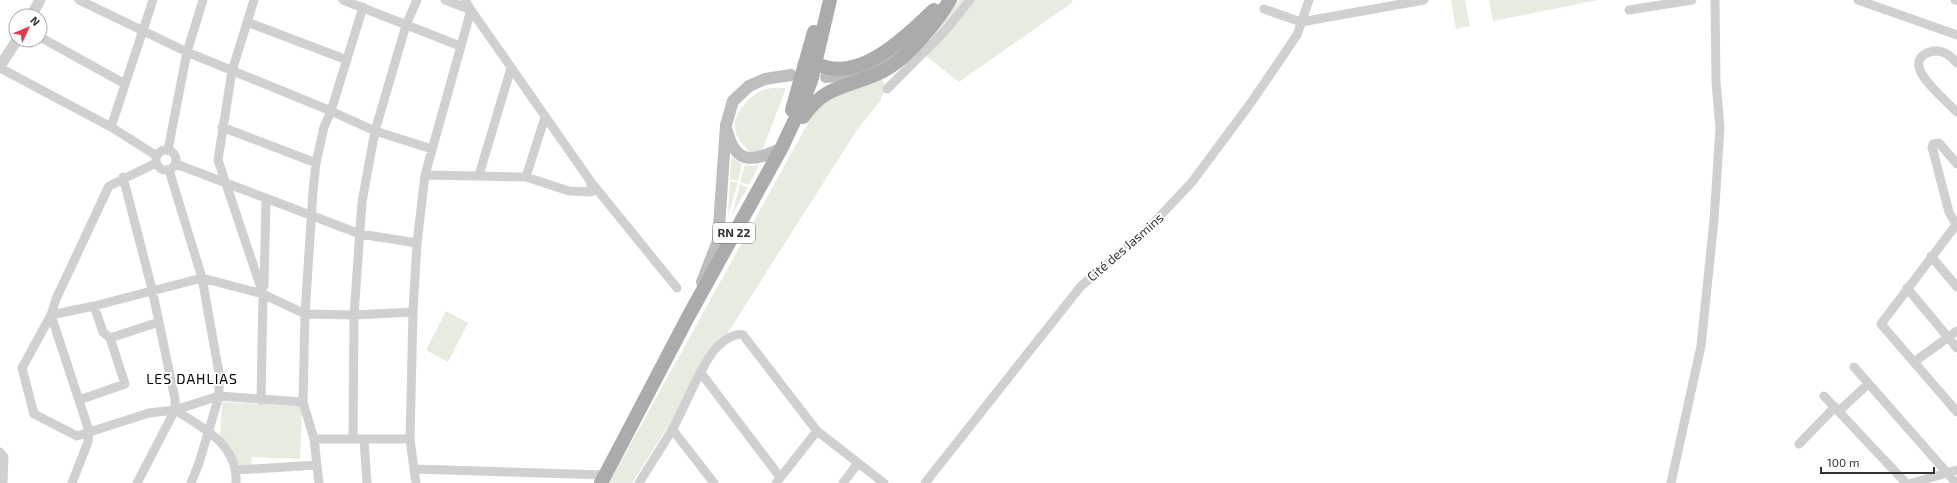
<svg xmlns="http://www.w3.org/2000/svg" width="1957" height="483" viewBox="0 0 1957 483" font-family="'Exo 2',sans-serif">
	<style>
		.green { fill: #e6ecdf }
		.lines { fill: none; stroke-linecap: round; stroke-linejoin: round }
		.minor { stroke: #d0d0d0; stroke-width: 9 }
		.tertiary { stroke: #d0d0d0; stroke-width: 11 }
		.secondary { stroke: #bdbdbd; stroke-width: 12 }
		.primary { stroke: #ababab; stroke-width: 14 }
		.labels { text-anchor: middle; stroke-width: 4; stroke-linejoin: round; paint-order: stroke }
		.shield { fill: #fff; stroke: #707070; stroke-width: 1 }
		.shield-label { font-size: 12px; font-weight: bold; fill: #333 }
		.street-label { font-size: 13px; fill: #333; stroke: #fff }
		.neighbourhood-label { font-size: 14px; letter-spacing: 1px; fill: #000; stroke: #fff }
	</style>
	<rect width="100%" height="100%" fill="#fff"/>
	<path class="green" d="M 960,0 L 1072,0 L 1073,2 L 959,82 L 918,50 Z
		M 1451,0 L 1465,0 L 1470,26 L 1456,29 Z
		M 1489,0 L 1598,0 L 1493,21 Z
		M 881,78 L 886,87 L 880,101 L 857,130 L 632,483 L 609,483 L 818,105 L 833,95 Z
		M 786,88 L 763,149 L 758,152 L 749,151 C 743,145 735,137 735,127 C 734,111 753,92 767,89 C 773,87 780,88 786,88 Z
		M 731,157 L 742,164 L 738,181 L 730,179 Z
		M 745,165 L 753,166 L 759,165 L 749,185 L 740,182 Z
		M 730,181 L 738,183 L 728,215 Z
		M 740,184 L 748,187 L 732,215 Z
		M 446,311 L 468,323 L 448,362 L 426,350 Z
		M 222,402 L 302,406 L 300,459 L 252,457 L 251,468 L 241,467 L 220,438 Z"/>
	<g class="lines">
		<path class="minor" d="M 79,0 L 187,52 L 331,111 L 375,131 L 432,149
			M 254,0 L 232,71 L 218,160 L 263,294 L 261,400
			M 343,0 L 460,46
			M 445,0 L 471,10 L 591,182 L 677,288
			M 465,0 L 471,10 L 425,175 L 417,243 L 413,312 L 410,439 L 414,469 L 606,475
			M 1858,0 L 1957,35
			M 1955,0 L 1957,0
			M 1264,9 L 1301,22 L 1424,0
			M 1629,10 L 1692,0
			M 247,22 L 347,60
			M 40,37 L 125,84
			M 1957,63 C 1954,60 1950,55 1945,53 C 1935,48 1916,53 1919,67 C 1922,81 1947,102 1957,112
			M 0,68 L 111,127 L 157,156
			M 887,89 L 945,31 L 970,0
			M 111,127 L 153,0
			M 222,127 L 316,163
			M156 160a10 10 0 1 1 20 0a10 10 0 1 1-20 0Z
			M 168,150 L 187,52 L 203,0
			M 176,164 L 360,234 L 417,243
			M 1957,164 L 1939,143 L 1933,144 L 1932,147 L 1949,212 L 1957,226
			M 169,170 L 202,278 L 219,373 L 219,396 L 199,463 L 191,483
			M 425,175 L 526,177 L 569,191 L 591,192 L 591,182
			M 479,175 L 511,68
			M 123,177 L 152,289 L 175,399 L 175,410
			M 526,177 L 545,117
			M 1956,225 L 1881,324 L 1957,412
			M 1931,256 L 1957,287
			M 264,286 L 266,200
			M 1907,288 L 1957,348
			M 110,338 L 159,322
			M 1914,362 L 1957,331
			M 1854,367 L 1956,483
			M 701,373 L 780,477
			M 1824,396 L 1906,483
			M 79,400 L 125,384 L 110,338 L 103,332 L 94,306
			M 303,402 L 219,396 L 175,410 L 149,413 L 77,436 L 34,414 L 22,368 L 51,315 L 94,306 L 202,278 L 263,294 L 305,314 L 354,315 L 413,312
			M 1839,411 L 1868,384
			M 672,429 L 714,483
			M 314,439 L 410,439
			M 353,439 L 354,315 L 362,202 L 375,131 L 406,25 L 417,0
			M 364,440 L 367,483
			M 1799,444 L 1835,407
			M 0,452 L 4,457 L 3,483
			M 414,469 L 416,483
			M 237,470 L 317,465
			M 72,483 L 88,442 L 89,431 L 51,315 L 56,299 L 109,186 L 156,163
			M 137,483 L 175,410 C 203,428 238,444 236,483
			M 319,483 L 314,439 L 303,402 L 305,314 L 313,191 L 316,163 L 324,127 L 331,111 L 363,7
			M 639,483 C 650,465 662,447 673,428 C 686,405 700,366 717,347 C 723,341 735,332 743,335 L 817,431 L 884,483
			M 776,483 L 817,431
			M 843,483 L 858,463
			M 925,483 L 1081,286 L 1143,234 L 1192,182 L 1250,104 L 1297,35 L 1309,0
			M 1671,483 L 1701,346 L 1714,220 L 1720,128 L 1716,82 L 1715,0
			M 1912,483 L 1957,470"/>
		<path class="tertiary" d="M 31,16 L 40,0
			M 0,66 L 17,40"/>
		<path class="secondary" d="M 826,77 C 862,75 890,62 915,36
			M 727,131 C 736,167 754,160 781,149
			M 702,282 L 718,241 L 726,125 L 733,101 L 749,86 L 765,79 L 791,75"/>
		<path class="primary" d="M 815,63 C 859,86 905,36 934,10
			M 792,110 L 814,32
			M 803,117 C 826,83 850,88 883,71 C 906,60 937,22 950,0
			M 601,483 L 688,317 L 781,149 L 800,109 L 811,81 L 830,0"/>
	</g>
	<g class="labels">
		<rect class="shield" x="713" y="223" width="42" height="20" rx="3"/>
		<g class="shield-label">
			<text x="734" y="237">RN 22</text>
		</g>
		<g class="street-label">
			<text transform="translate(1125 247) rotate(-41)" y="5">Cité des Jasmins</text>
		</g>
		<g class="neighbourhood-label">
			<text x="192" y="384">LES DAHLIAS</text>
		</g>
	</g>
	<g transform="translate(28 28) rotate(46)"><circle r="19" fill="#ffffff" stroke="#adadad"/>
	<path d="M0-3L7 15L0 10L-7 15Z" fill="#e63946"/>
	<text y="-6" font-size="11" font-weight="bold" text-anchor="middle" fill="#333333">N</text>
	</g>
	<path d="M1821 467v6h113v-6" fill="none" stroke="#333333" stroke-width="2"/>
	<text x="1827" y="467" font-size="12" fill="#333333" stroke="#ffffff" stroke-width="3" paint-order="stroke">100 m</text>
</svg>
